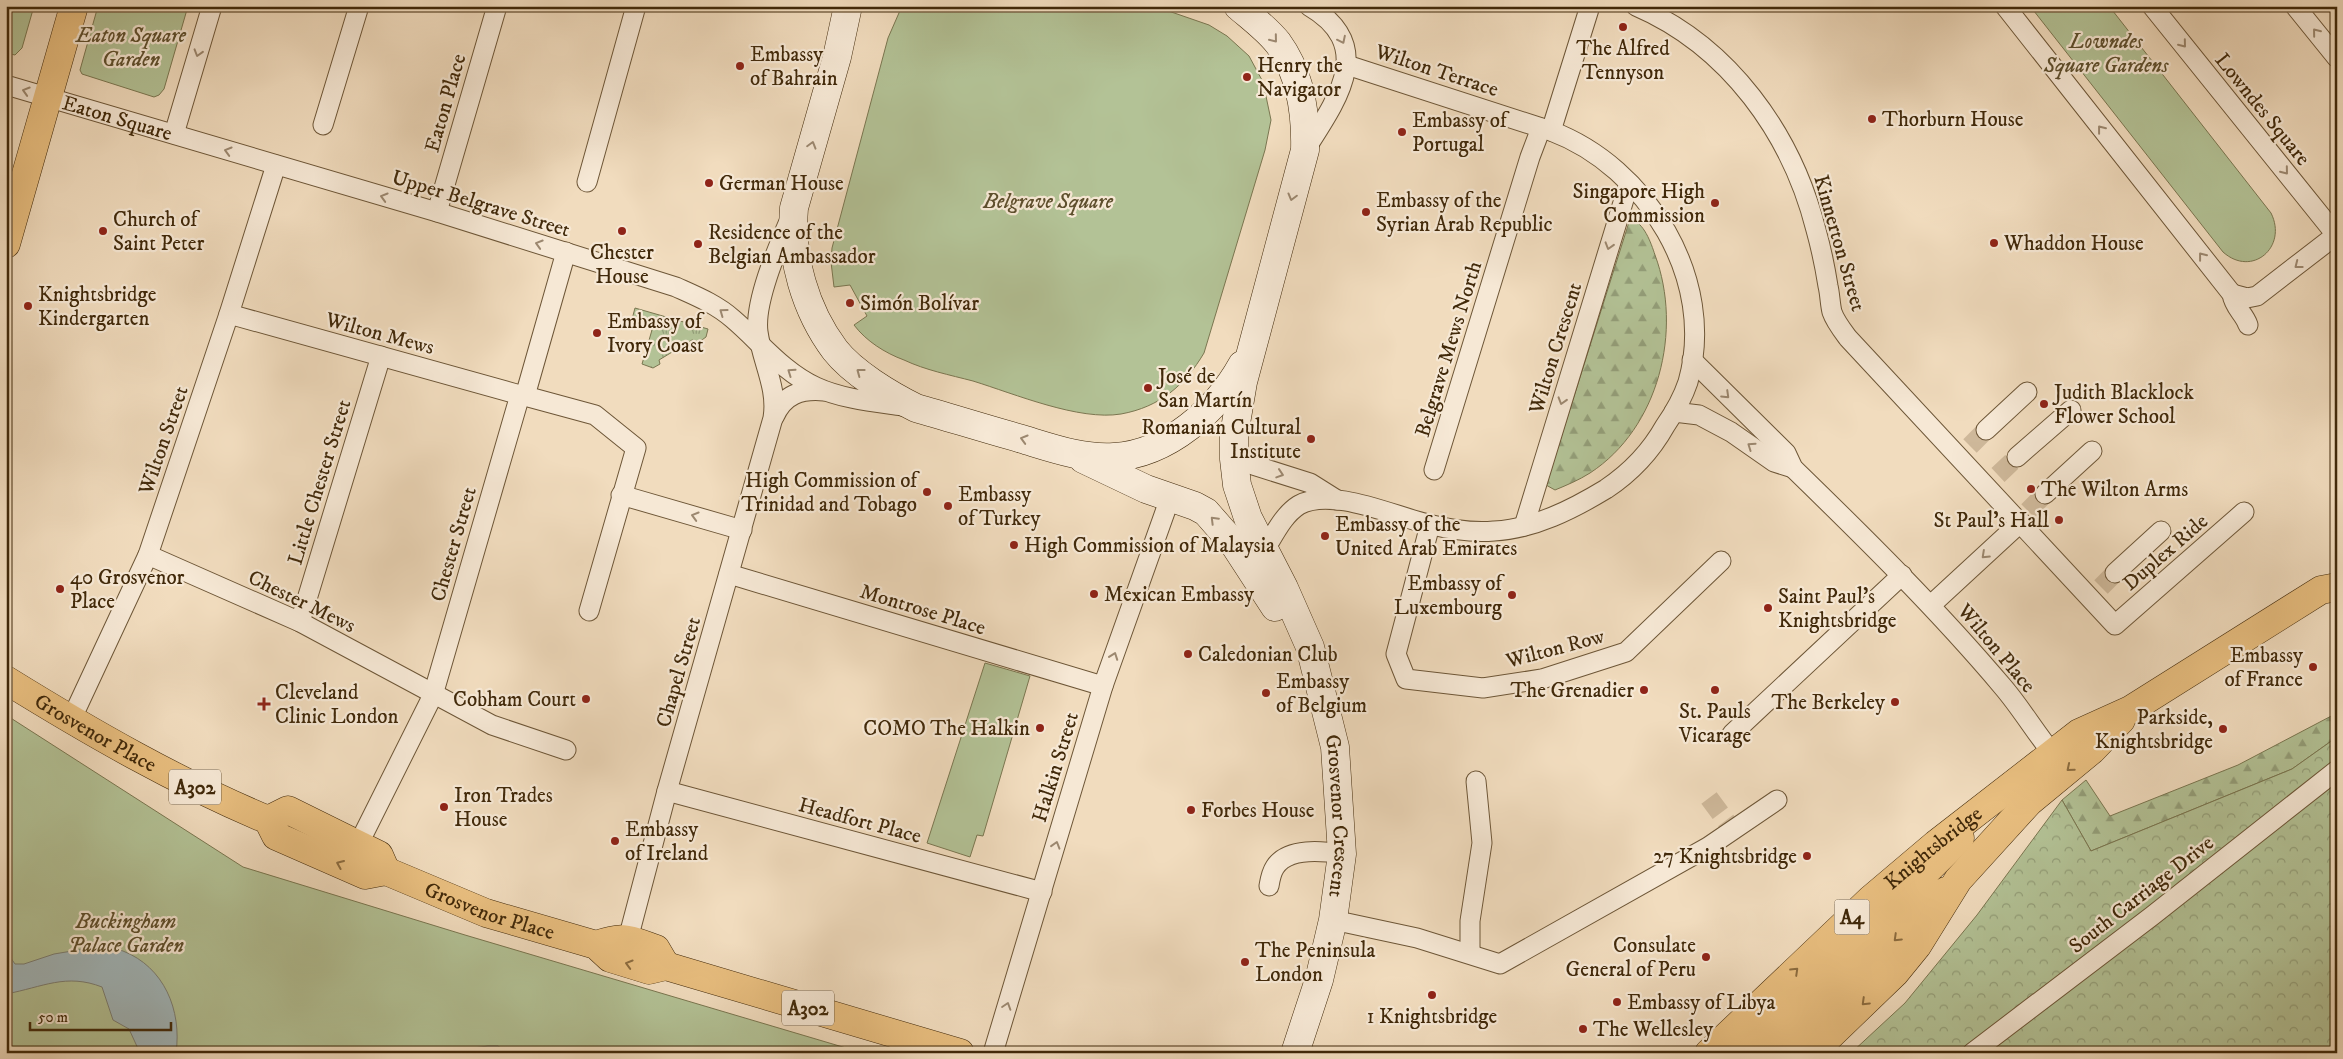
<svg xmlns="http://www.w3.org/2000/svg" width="2343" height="1059" viewBox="0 0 2343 1059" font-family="'IM FELL DW Pica',serif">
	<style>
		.grass { fill: url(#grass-tufts); stroke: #7a7650 }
		.forest { fill: url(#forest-firs); stroke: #7a7650 }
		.park { fill: url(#park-crowns); stroke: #7a7650 }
		.garden { fill: #b3c296; stroke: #7a7650 }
		.water { fill: #a1b8bd; stroke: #7b7f75 }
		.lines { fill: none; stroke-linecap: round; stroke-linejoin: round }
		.street-tunnel { stroke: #ceb89a; stroke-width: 19; stroke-dasharray: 19 9; stroke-linecap: butt }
		.street-casing { stroke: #6d5637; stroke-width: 21 }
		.secondary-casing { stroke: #41290a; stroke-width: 29 }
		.primary-casing { stroke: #41290a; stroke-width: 29 }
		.highway-casing { stroke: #41290a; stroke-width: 29 }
		.street { stroke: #f6e8d5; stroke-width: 19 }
		.secondary { stroke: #f6e8d5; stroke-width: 28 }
		.primary { stroke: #e8be7f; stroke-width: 28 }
		.highway { stroke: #e8be7f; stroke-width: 28 }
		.oneway { stroke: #9c8870 }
		.oneway2 { stroke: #8c6c3f }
		.poi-dot { fill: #8f2418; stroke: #f6e8d5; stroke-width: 2 }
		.labels { text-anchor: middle; stroke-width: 4.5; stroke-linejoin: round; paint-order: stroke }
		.shield { fill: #f6e8d5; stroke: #776247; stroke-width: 1 }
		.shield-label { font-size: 20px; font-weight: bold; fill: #41290a }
		.park-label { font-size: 21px; font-style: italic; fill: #5e4f2d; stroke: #f6e8d5 }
		.poi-label { font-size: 21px; fill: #41290a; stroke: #f6e8d5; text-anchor: start }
		.street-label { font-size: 21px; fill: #41290a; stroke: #f6e8d5 }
	</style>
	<defs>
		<pattern id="grass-tufts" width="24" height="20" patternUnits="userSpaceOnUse" patternTransform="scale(1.25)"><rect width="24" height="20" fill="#b3c296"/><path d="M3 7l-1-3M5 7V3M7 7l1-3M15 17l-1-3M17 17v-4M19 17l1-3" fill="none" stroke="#939e79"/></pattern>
		<pattern id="forest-firs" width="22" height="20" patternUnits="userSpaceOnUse" patternTransform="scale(1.25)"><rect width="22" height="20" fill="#b3c296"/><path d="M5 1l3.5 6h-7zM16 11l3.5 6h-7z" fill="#939e79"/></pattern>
		<pattern id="park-crowns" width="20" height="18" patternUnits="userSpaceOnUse" patternTransform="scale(1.25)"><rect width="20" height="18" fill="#b3c296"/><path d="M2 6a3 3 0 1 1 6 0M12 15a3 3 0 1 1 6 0" fill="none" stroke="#939e79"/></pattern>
	</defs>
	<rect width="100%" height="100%" fill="#f1dcbe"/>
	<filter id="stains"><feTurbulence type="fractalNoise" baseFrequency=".004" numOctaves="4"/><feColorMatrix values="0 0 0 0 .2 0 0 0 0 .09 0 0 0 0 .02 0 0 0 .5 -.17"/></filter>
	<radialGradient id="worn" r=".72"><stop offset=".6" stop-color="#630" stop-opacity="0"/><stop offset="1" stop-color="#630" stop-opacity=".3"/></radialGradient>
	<path class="grass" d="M 635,308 L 708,329 L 706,337 L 699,342 L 692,340 L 659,360 L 660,364 L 653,368 L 642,364 L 652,330 L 631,323 Z"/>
	<path class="forest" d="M 1630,219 C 1644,222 1651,243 1655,255 C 1683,330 1659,428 1590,473 C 1579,480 1567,485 1555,490 L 1546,485 Z
		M 2337,713 L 2337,737 L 2292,769 L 2091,851 L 2062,800 L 2086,780 L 2110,816 L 2238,765 Z"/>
	<path class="park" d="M 2337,737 L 2337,1053 L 1851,1053 L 1905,1003 L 1977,915 L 2062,800 L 2091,851 L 2292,769 Z"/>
	<path class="garden" d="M 6,6 L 34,6 L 22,48 L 15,55 L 6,53 Z
		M 98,6 L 188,6 L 164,89 L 159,95 L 154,97 L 82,74 L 80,70 Z
		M 902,6 L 1154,6 L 1209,25 L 1227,36 L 1249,56 L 1263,82 L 1271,120 L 1265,150 L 1204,353 C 1185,385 1160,407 1121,414 C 1079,421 1015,394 973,381 C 950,375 925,370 904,360 C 885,353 866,341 854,325 L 867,316 L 850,285 L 834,287 L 831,262 L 832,248 L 888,38 Z
		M 2030,6 L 2109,6 L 2271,213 C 2288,247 2252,278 2223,252 Z
		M 985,663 L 1030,676 L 983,836 L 977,835 L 970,857 L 927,843 Z
		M 6,715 L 243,867 L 465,935 L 863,1053 L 6,1053 Z"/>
	<path class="water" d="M 84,949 C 95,949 112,947 123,951 C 164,967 182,1010 176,1053 L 140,1053 L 129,1029 L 113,1020 L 102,987 C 66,973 43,987 6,994 L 6,951 L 15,964 L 24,964 L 54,954 Z
		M 488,1046 L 498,1046 L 509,1053 L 434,1053 Z"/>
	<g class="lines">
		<path class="street-tunnel" d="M 1970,446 L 1986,430
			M 1998,475 L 2017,457
			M 2028,511 L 2045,494
			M 2101,587 L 2115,573
			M 1709,798 L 1729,825"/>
		<defs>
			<g id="street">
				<path d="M 1636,6 C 1729,46 1792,134 1816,230 C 1821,248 1825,267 1828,286 C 1830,294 1830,304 1832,312 C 1835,321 1842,330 1848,338 L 2115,625 L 2244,512"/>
				<path d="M 2005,6 L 2232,294 C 2234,308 2244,313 2248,325"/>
				<path d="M 2152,6 L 2337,236"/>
				<path d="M 2295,6 L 2337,58"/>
				<path id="s1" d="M 6,85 L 437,212 L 676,287 C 696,296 716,304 733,319 C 760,342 783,372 816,387 C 842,399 874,402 902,406"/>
				<path d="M 323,125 L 359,6"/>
				<path d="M 1551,131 L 1590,6"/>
				<path d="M 174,134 L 212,6"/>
				<path d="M 1305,150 C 1337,100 1377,46 1309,6"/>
				<path d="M 587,182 L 636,6"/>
				<path d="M 437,212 L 497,6"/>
				<path d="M 2232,294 L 2247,298 L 2257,296 L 2336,235"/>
				<path d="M 229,314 L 520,395"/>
				<path d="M 1692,360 L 1786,453 L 1793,468 C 1866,539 1938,610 2003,687 C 2021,708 2035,732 2053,754"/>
				<path d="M 525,396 L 595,415 L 636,448 L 589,611"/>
				<path d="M 1674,412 L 1699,415 L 1731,432 L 1774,462 L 1793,468"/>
				<path d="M 774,417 C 784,394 801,389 824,391"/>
				<path d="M 1986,430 L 2027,392"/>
				<path d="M 2017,457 L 2071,410"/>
				<path d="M 1234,459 L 1310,483 L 1337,500"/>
				<path d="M 1434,470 L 1530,157 L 1541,128"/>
				<path d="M 2045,494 L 2092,451"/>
				<path d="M 621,495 L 742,530"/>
				<path d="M 1430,525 L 1396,654 L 1406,679 L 1483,688 L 1542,679 L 1626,652 L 1721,561"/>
				<path d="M 1524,526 L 1629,183"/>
				<path d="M 1264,551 C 1274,535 1283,515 1299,505 C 1332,487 1393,516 1428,524 C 1448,529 1474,533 1494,531 C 1534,529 1573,509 1606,489 C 1630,473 1651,451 1665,426 C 1674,413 1683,397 1688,382 C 1717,280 1647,167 1551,131 L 1347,65"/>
				<path d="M 148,555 L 300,622 L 492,725 L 566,750"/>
				<path d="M 2115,573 L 2161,531"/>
				<path d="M 729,574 L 1103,686"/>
				<path d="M 1931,605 L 2021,522"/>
				<path d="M 300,622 L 381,356"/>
				<path d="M 71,720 L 148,555 L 229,314 L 276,165"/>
				<path d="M 1732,734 L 1902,575"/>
				<path d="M 667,791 L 1042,892"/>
				<path d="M 358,845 L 433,695 L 520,395 L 525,396 L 566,252"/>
				<path d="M 1269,886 C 1270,880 1271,873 1275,867 C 1288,847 1323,851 1342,854"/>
				<path d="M 1333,920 L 1417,938 L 1500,964 L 1708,847 L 1777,800"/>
				<path d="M 628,939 L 667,791 L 773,418 C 778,388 762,362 758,332 C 754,302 778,247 790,219"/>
				<path d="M 1470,953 L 1470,921 L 1482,843 L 1476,781"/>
				<path d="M 993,1053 L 1103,686 L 1170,498"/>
				<path d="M 1972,1053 L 2152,916 L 2337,770"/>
			</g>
			<g id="secondary">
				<path d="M 848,6 L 837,57 L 794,208 C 790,257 805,310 835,350 C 853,373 890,395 916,408 C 951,418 986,429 1022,439 C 1052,448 1082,459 1114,457 C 1168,454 1217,410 1242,365"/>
				<path id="s2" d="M 1238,6 C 1252,18 1267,29 1278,43 C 1300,73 1306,114 1305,150 L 1243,382 L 1234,435 L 1234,459 L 1237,485 L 1248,518 L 1284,588 L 1310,647 L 1335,747 L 1342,854 L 1333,920 L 1319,980 L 1295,1053"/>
				<path d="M 1083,459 L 1146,489 L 1195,506 L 1206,512 L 1234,544 L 1275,607"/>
			</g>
			<path id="primary" d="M 6,244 L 74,6
				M 1742,1053 L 1960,838
				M 1776,1053 L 1946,891"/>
			<g id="highway">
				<path id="s3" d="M 6,680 C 90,732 177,782 268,820 L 276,836 L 365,875 L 386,871 L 486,913 L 596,945 L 610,958 L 649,970 L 666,966 L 960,1053"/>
				<path d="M 268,820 L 288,810 L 379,855 L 386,871"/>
				<path d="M 596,945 C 624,935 628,939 656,949 L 666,966"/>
				<path id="s4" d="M 1709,1053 L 1871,899 L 1936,844 L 2079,733 L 2130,710 L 2321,590 L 2337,587"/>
				<path d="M 1812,1053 L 1895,973 L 1917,946 L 1958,880 L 2029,802 L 2092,750 L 2121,720"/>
			</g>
		</defs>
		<use href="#street" class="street-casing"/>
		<use href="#secondary" class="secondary-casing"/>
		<use href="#primary" class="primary-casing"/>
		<use href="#highway" class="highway-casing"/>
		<use href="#street" class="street"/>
		<use href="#secondary" class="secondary"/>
		<use href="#primary" class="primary"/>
		<use href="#highway" class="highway"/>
	</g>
	<defs><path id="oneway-chevron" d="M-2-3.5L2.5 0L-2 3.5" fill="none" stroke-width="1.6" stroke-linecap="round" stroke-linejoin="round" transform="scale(1.25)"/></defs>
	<g class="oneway">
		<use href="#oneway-chevron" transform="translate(2316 32) rotate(-129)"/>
		<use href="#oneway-chevron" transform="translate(1274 39) rotate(51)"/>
		<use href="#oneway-chevron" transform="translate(1342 40) rotate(64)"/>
		<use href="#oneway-chevron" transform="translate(2183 44) rotate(51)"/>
		<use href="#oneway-chevron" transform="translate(198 53) rotate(107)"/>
		<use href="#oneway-chevron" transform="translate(26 91) rotate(-163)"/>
		<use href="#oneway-chevron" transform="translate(2101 129) rotate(-128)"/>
		<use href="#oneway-chevron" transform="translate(812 145) rotate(-74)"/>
		<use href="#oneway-chevron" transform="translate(228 151) rotate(-164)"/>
		<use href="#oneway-chevron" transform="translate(2285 171) rotate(51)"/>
		<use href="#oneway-chevron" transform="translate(384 197) rotate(-164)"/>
		<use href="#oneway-chevron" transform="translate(1292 197) rotate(105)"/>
		<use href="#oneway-chevron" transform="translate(539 244) rotate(-163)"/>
		<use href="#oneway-chevron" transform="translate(1609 246) rotate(107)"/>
		<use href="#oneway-chevron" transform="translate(2202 256) rotate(-128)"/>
		<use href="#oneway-chevron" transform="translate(2298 265) rotate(142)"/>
		<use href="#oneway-chevron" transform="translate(723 312) rotate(-144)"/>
		<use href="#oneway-chevron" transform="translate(791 372) rotate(-145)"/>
		<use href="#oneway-chevron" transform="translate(860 372) rotate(-143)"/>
		<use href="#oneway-chevron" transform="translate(1726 395) rotate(44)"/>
		<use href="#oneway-chevron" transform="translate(1562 401) rotate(107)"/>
		<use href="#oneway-chevron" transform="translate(1024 439) rotate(-164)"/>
		<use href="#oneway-chevron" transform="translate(1751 446) rotate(-145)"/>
		<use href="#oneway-chevron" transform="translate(1280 474) rotate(18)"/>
		<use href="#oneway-chevron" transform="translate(695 516) rotate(-164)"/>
		<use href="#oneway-chevron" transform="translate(1214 520) rotate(-135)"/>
		<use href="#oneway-chevron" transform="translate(1985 555) rotate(137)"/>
		<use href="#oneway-chevron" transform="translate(1114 656) rotate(-70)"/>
		<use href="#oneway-chevron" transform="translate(1056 845) rotate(-73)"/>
		<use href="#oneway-chevron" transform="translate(1007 1006) rotate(-72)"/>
	</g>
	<g class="oneway2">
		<use href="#oneway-chevron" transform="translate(2070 768) rotate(140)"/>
		<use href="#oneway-chevron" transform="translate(340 864) rotate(-157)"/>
		<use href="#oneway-chevron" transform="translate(1897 938) rotate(136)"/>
		<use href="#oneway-chevron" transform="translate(629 964) rotate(-164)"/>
		<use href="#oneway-chevron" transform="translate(1795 971) rotate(-44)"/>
		<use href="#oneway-chevron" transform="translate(1865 1002) rotate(136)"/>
	</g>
	<g class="poi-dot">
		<circle cx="1623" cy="27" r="5"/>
		<circle cx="740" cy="66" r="5"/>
		<circle cx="1247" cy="77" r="5"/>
		<circle cx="1872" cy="119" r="5"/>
		<circle cx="1402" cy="132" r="5"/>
		<circle cx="709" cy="183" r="5"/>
		<circle cx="1715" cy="203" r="5"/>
		<circle cx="1366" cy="212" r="5"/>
		<circle cx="103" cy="231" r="5"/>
		<circle cx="622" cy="231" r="5"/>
		<circle cx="1994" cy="243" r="5"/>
		<circle cx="698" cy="244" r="5"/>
		<circle cx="850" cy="303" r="5"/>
		<circle cx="28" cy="306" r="5"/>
		<circle cx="597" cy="333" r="5"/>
		<circle cx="1148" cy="388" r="5"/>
		<circle cx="2044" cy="404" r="5"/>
		<circle cx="1311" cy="439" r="5"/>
		<circle cx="2031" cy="489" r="5"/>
		<circle cx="927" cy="492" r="5"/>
		<circle cx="948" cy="506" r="5"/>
		<circle cx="2059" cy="520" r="5"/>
		<circle cx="1325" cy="536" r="5"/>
		<circle cx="1014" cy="545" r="5"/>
		<circle cx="60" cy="589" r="5"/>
		<circle cx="1094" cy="594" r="5"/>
		<circle cx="1512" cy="595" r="5"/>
		<circle cx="1768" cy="608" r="5"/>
		<circle cx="1188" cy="654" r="5"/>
		<circle cx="2313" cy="667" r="5"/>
		<circle cx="1644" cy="690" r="5"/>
		<circle cx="1715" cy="690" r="5"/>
		<circle cx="1266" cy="693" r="5"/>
		<circle cx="586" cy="699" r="5"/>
		<circle cx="1895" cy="702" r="5"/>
		<path d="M261.5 696.5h5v5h5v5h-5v5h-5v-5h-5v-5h5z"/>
		<circle cx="1040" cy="728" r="5"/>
		<circle cx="2223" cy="729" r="5"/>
		<circle cx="444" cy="807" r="5"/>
		<circle cx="1191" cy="810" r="5"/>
		<circle cx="615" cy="841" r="5"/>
		<circle cx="1807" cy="856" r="5"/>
		<circle cx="1706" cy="957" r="5"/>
		<circle cx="1245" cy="962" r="5"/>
		<circle cx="1432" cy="995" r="5"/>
		<circle cx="1617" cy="1002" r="5"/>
		<circle cx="1583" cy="1029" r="5"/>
	</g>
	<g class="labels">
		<g class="shield">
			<rect x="169" y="769.5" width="52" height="35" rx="4"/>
			<rect x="1834.5" y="899.5" width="35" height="35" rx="4"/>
			<rect x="782" y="990.5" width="52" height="35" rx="4"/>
		</g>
		<g class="shield-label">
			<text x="195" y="794">A302</text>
			<text x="1852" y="924">A4</text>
			<text x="808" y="1015">A302</text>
		</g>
		<g class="park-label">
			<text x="131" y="42">Eaton Square<tspan x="131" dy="24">Garden</tspan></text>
			<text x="2106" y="48">Lowndes<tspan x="2106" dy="24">Square Gardens</tspan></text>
			<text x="1048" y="208">Belgrave Square</text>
			<text x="126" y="928">Buckingham<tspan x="126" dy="24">Palace Garden</tspan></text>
		</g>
		<g class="poi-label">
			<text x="1623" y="55" text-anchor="middle">The Alfred<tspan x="1623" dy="24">Tennyson</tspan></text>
			<text x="750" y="61">Embassy<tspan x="750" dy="24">of Bahrain</tspan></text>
			<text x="1257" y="72">Henry the<tspan x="1257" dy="24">Navigator</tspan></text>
			<text x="1882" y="126">Thorburn House</text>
			<text x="1412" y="127">Embassy of<tspan x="1412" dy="24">Portugal</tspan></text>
			<text x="719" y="190">German House</text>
			<text x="1705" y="198" text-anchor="end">Singapore High<tspan x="1705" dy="24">Commission</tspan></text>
			<text x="1376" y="207">Embassy of the<tspan x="1376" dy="24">Syrian Arab Republic</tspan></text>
			<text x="113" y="226">Church of<tspan x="113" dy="24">Saint Peter</tspan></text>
			<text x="708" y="239">Residence of the<tspan x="708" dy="24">Belgian Ambassador</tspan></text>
			<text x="2004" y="250">Whaddon House</text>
			<text x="622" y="259" text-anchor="middle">Chester<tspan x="622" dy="24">House</tspan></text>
			<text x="38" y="301">Knightsbridge<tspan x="38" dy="24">Kindergarten</tspan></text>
			<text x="860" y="310">Simón Bolívar</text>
			<text x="607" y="328">Embassy of<tspan x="607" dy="24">Ivory Coast</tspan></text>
			<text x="1158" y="383">José de<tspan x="1158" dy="24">San Martín</tspan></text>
			<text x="2054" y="399">Judith Blacklock<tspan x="2054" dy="24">Flower School</tspan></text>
			<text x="1301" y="434" text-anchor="end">Romanian Cultural<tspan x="1301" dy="24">Institute</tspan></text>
			<text x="917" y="487" text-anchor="end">High Commission of<tspan x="917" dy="24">Trinidad and Tobago</tspan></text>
			<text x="2041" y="496">The Wilton Arms</text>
			<text x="958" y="501">Embassy<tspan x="958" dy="24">of Turkey</tspan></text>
			<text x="2049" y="527" text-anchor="end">St Paul's Hall</text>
			<text x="1335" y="531">Embassy of the<tspan x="1335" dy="24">United Arab Emirates</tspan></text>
			<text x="1024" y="552">High Commission of Malaysia</text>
			<text x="70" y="584">40 Grosvenor<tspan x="70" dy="24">Place</tspan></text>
			<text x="1502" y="590" text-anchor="end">Embassy of<tspan x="1502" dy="24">Luxembourg</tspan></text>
			<text x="1104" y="601">Mexican Embassy</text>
			<text x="1778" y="603">Saint Paul's<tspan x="1778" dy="24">Knightsbridge</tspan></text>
			<text x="1198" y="661">Caledonian Club</text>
			<text x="2303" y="662" text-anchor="end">Embassy<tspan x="2303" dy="24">of France</tspan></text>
			<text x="1276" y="688">Embassy<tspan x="1276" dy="24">of Belgium</tspan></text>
			<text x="1634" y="697" text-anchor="end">The Grenadier</text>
			<text x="275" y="699">Cleveland<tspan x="275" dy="24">Clinic London</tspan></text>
			<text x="576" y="706" text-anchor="end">Cobham Court</text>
			<text x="1885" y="709" text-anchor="end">The Berkeley</text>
			<text x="1715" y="718" text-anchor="middle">St. Pauls<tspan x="1715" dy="24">Vicarage</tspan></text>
			<text x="2213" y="724" text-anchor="end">Parkside,<tspan x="2213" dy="24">Knightsbridge</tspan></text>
			<text x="1030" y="735" text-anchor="end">COMO The Halkin</text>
			<text x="454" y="802">Iron Trades<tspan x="454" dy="24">House</tspan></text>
			<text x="1201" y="817">Forbes House</text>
			<text x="625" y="836">Embassy<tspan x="625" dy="24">of Ireland</tspan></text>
			<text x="1797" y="863" text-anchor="end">27 Knightsbridge</text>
			<text x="1696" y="952" text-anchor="end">Consulate<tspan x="1696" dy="24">General of Peru</tspan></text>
			<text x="1255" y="957">The Peninsula<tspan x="1255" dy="24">London</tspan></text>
			<text x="1627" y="1009">Embassy of Libya</text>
			<text x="1432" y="1023" text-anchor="middle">1 Knightsbridge</text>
			<text x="1593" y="1036">The Wellesley</text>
		</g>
		<g class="street-label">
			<text transform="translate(1437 70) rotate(18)" y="7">Wilton Terrace</text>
			<text transform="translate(445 103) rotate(-74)" y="7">Eaton Place</text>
			<text transform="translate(2263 109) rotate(51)" y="7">Lowndes Square</text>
			<text dy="7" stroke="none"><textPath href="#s1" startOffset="116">Eaton Square</textPath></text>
			<text transform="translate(481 203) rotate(17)" y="7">Upper Belgrave Street</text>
			<text transform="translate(1840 243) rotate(74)" y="7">Kinnerton Street</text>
			<text transform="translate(380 333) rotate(15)" y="7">Wilton Mews</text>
			<text transform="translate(1555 348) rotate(-73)" y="7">Wilton Crescent</text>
			<text transform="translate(1448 349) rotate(-73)" y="7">Belgrave Mews North</text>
			<text transform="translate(163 440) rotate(-71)" y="7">Wilton Street</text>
			<text transform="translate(319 482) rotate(-73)" y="7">Little Chester Street</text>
			<text transform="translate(453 544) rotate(-74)" y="7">Chester Street</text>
			<text transform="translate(2165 552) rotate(-41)" y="7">Duplex Ride</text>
			<text transform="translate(302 601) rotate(26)" y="7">Chester Mews</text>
			<text transform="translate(923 609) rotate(17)" y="7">Montrose Place</text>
			<text transform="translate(1555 648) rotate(-15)" y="7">Wilton Row</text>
			<text transform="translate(1997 648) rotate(50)" y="7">Wilton Place</text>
			<text transform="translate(678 672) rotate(-74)" y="7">Chapel Street</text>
			<text dy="7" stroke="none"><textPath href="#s3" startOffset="104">Grosvenor Place</textPath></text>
			<text transform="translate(1055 767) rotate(-73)" y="7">Halkin Street</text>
			<text dy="7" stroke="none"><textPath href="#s2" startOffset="861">Grosvenor Crescent</textPath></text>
			<text transform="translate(860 820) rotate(15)" y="7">Headfort Place</text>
			<text dy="7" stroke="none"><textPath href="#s4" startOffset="304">Knightsbridge</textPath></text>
			<text transform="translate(2141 894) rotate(-38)" y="7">South Carriage Drive</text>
			<text dy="7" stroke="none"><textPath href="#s3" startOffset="545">Grosvenor Place</textPath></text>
		</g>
	</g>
	<rect width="2343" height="1059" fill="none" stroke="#f1dcbe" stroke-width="25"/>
	<rect x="8" y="8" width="2328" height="1044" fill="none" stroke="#41290a" stroke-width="2.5"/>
	<rect x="12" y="12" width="2318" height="1034" fill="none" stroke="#41290a"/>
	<path d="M30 1022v8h141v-8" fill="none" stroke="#41290a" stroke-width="2.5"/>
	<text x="38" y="1022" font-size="15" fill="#41290a" stroke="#f6e8d5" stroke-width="4" paint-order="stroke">50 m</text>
	<rect width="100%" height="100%" filter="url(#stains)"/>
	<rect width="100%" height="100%" fill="url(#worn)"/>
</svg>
